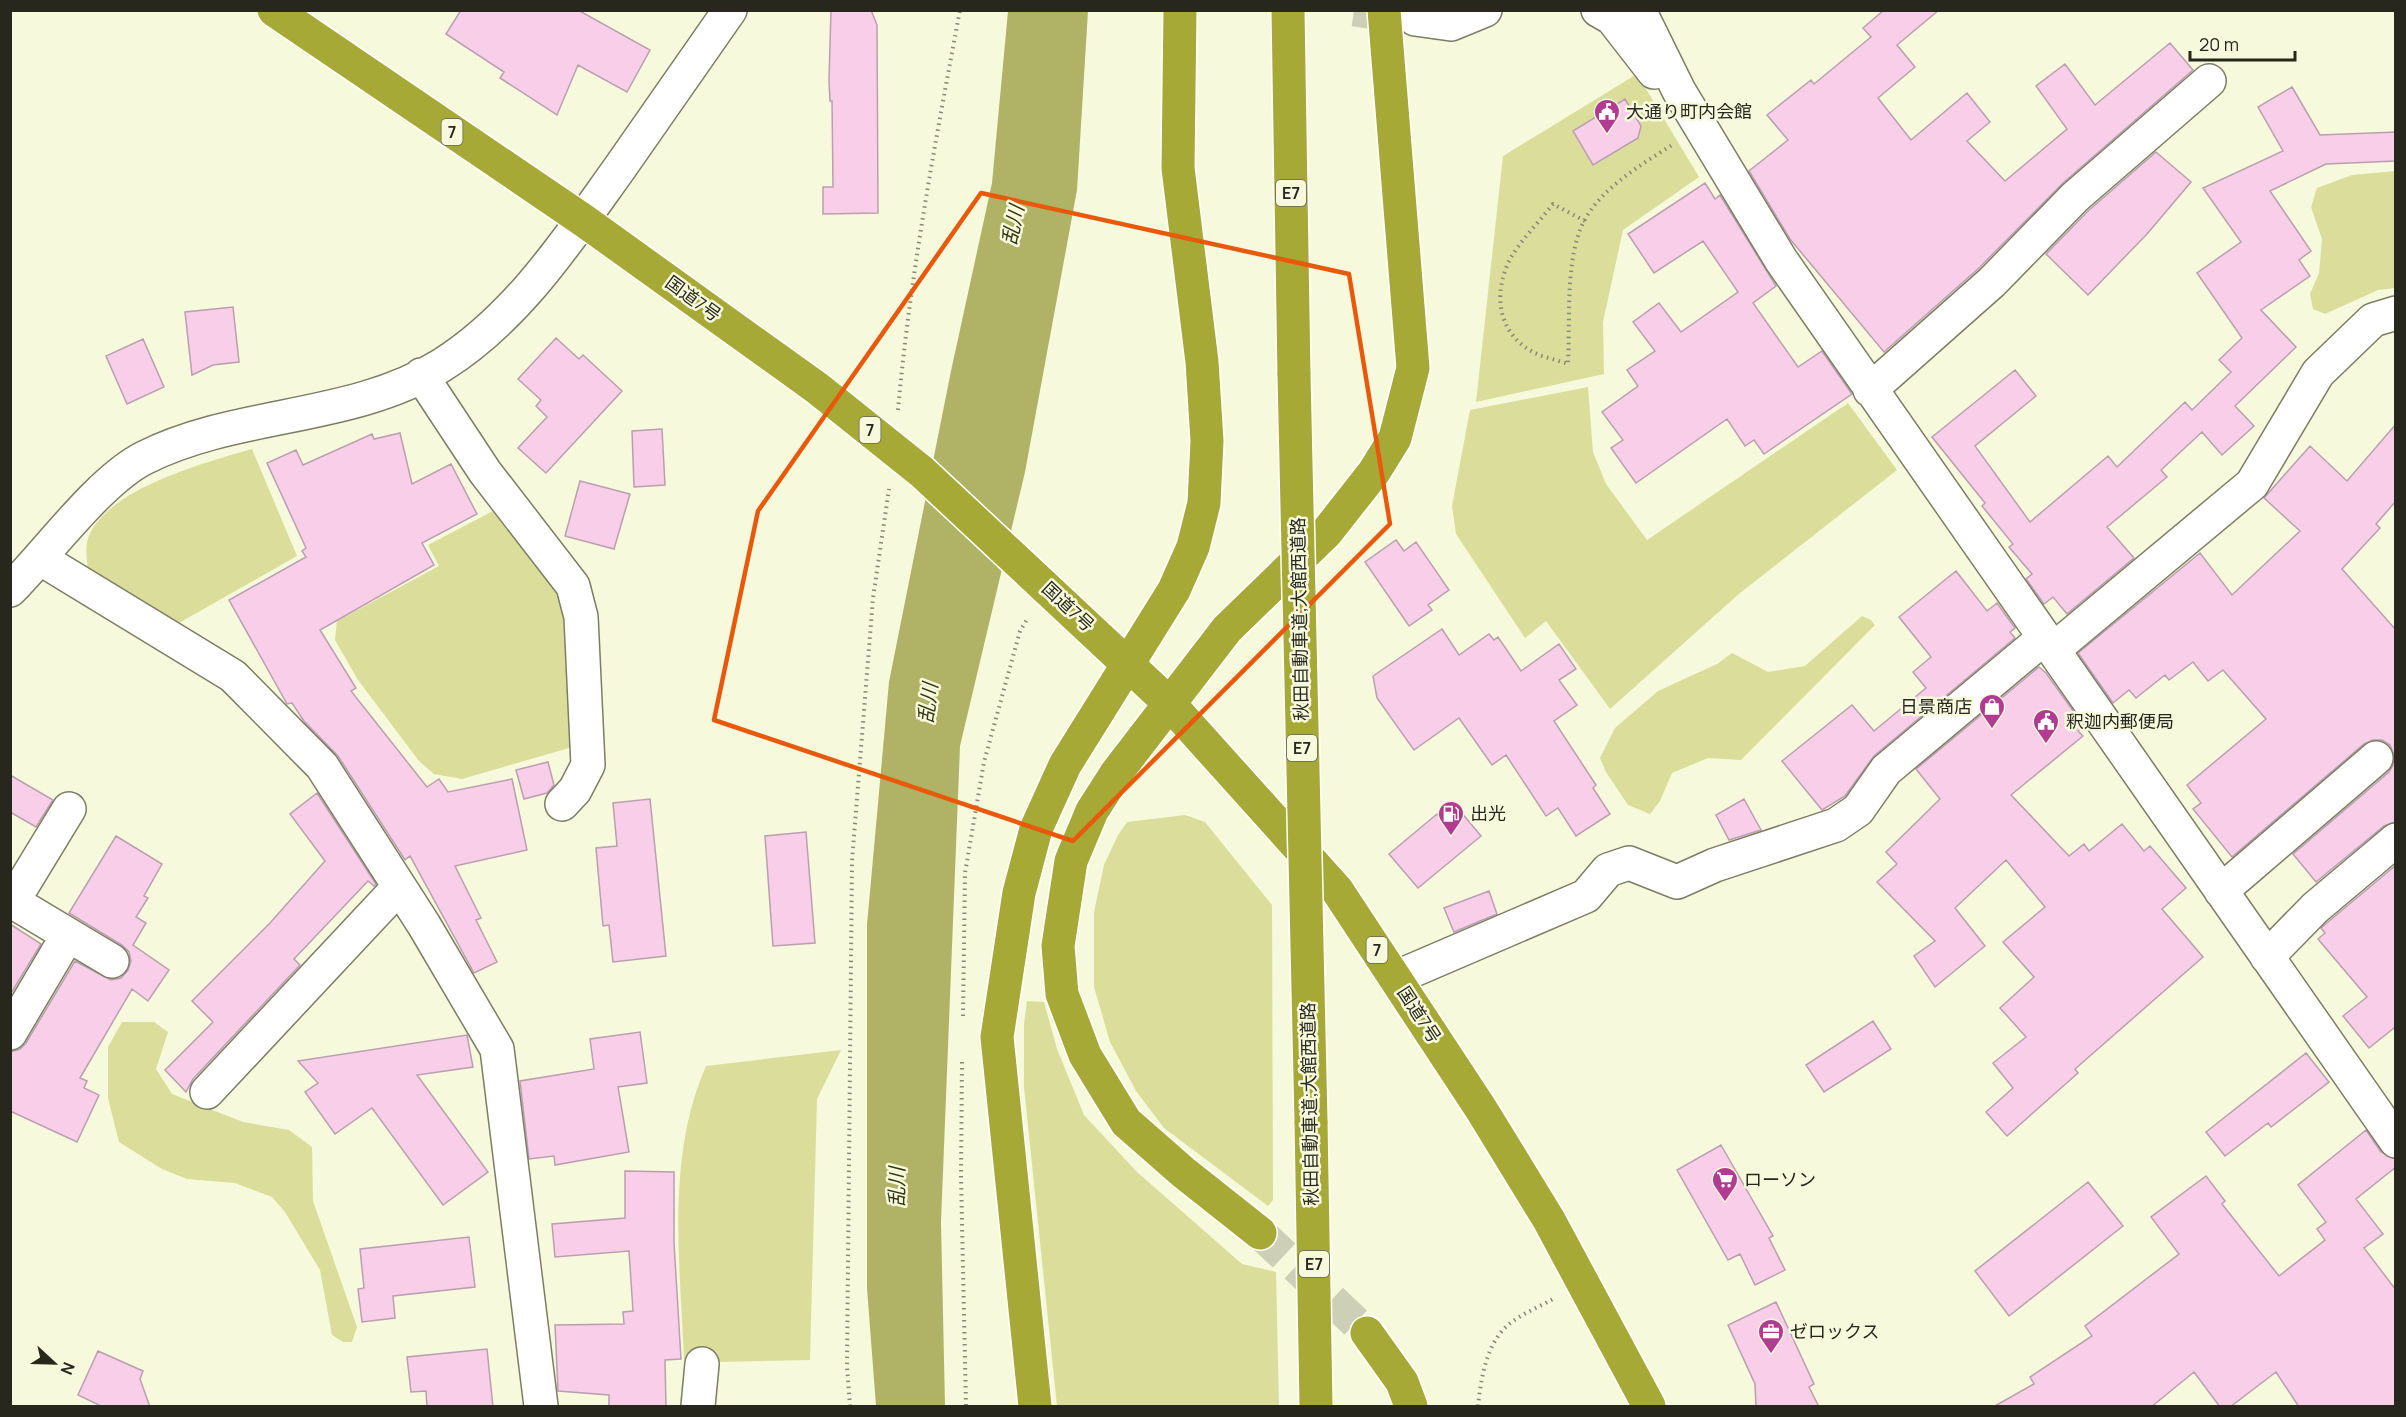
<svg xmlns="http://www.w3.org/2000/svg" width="2406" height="1417" viewBox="0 0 2406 1417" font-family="Manrope,'Noto Sans JP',sans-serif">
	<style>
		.green { fill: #dade9a }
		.water { fill: #b0b366 }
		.building { fill: #f9cee9; stroke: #b99fb0; stroke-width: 1.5 }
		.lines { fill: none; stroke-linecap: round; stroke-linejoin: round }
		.minor-tunnel { stroke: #cdcfb6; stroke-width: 33; stroke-dasharray: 33 16; stroke-linecap: butt }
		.highway-tunnel { stroke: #cdcfb6; stroke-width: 33; stroke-dasharray: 33 16; stroke-linecap: butt }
		.minor-casing { stroke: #7c7e64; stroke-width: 36 }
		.highway-casing { stroke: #fff; stroke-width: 36 }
		.path { stroke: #878875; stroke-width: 4; stroke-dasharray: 1.5 4.5; stroke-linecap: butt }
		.minor { stroke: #fff; stroke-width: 33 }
		.highway { stroke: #a6a935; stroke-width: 33 }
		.highway-bridge-casing { stroke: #fff; stroke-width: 36; stroke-linecap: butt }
		.highway-bridge { stroke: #a6a935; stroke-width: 33 }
		.marked { fill: none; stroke: #e8590c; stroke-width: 4.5; stroke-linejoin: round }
		.labels { text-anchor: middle; stroke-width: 5; stroke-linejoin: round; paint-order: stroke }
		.shield { fill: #f7f9dc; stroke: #656656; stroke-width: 1.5 }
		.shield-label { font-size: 16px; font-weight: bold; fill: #27271d }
		.poi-label { font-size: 18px; fill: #27271d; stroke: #f7f9dc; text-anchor: start }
		.street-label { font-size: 18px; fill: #27271d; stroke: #f7f9dc }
		.water-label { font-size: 20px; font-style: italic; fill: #343513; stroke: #f7f9dc }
	</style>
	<rect width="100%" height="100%" fill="#f7f9dc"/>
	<path class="green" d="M 1637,74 L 1699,177 L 1623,230 L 1603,322 L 1604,374 L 1476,402 L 1503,156 Z
		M 2395,171 L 2395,288 L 2378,290 L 2325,314 L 2313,309 L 2310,294 L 2319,273 L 2322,239 L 2311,207 L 2317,188 L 2352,175 Z
		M 1588,387 L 1593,452 L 1606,484 L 1647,540 L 1848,403 L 1897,470 L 1740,593 L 1610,709 L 1546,621 L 1525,638 L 1456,534 L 1452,506 L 1470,410 Z
		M 252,449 L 297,556 L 179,623 L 153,616 L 88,575 C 88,565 85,552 87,542 C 100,490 207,462 252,449 Z
		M 493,511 L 506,517 L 569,602 L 576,746 L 462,779 L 434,774 L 419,761 L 358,680 L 335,640 L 337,621 L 439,566 L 428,545 Z
		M 1862,616 L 1871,620 L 1875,625 L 1741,760 L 1708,758 L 1672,773 L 1660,801 L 1650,814 L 1628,805 L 1606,772 L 1600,758 L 1615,728 L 1658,691 L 1717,664 L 1732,653 L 1768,672 L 1805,666 Z
		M 1185,815 L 1205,822 L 1272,905 L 1273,1200 L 1268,1206 L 1164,1128 L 1136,1091 L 1110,1042 L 1094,987 L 1094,912 L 1104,865 L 1118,835 L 1127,822 Z
		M 1027,1001 L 1044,1002 L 1057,1049 L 1084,1115 L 1137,1172 L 1242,1264 L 1276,1272 L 1279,1406 L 1057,1406 L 1024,1087 L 1024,1024 Z
		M 122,1022 L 154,1022 L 168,1032 L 156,1069 L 172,1094 L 243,1122 L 289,1130 L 312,1147 L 313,1201 L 357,1327 L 352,1342 L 343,1342 L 332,1335 L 320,1270 L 285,1212 L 272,1197 L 235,1183 L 187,1179 L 162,1169 L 119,1142 L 108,1098 L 108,1047 Z
		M 841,1050 L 817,1099 L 810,1360 L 720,1362 L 684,1359 C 680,1262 666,1157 706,1066 Z"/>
	<path class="water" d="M 1008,11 L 1088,11 L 1077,190 L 1025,472 L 960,746 L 941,1222 L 945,1406 L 876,1406 L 867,1288 L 867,925 L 889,682 L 951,371 L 992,183 Z"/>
	<path class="building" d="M 461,10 L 578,10 L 650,50 L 627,92 L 578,65 L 557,115 L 500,78 L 504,72 L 446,34 Z
		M 831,10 L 871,10 L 877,25 L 878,213 L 823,214 L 823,187 L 833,187 L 832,101 L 830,101 L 829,81 Z
		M 1884,10 L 1939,10 L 1897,45 L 1915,67 L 1878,98 L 1911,140 L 1967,93 L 1990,122 L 1967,141 L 2005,181 L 2067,129 L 2036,86 L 2065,64 L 2095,105 L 2170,43 L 2193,70 L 2063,183 L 1979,268 L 1884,352 L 1790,239 L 1749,171 L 1788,140 L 1767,115 L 1811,80 L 1814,84 L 1871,37 L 1863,28 Z
		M 2292,87 L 2320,135 L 2396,132 L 2396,161 L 2326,164 L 2270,191 L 2311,251 L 2299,260 L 2310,276 L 2261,310 L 2296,347 L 2235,406 L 2254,426 L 2222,455 L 2202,432 L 2161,470 L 2167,477 L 2107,527 L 2134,558 L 2067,614 L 2053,597 L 2044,604 L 2026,579 L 2032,574 L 2009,547 L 2013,544 L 1982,506 L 1985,503 L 1932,437 L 2015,370 L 2036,396 L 1975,446 L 2030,522 L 2108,456 L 2117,467 L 2185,402 L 2192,410 L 2231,372 L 2219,360 L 2242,338 L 2197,273 L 2241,242 L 2203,188 L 2283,151 L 2258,107 Z
		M 1625,99 L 1641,126 L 1638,138 L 1593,165 L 1573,131 Z
		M 2156,152 L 2191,182 L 2147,234 L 2088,295 L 2046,254 L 2088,211 Z
		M 1705,183 L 1715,199 L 1720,195 L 1776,286 L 1753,303 L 1798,367 L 1822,351 L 1852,394 L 1764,454 L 1754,440 L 1745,446 L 1727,419 L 1636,483 L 1611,448 L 1623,440 L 1602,412 L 1638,386 L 1627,370 L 1655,351 L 1633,322 L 1659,303 L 1681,332 L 1738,292 L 1703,241 L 1654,273 L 1628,234 Z
		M 233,307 L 239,362 L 213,365 L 192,375 L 185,312 Z
		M 556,338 L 579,359 L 583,355 L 622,391 L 546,473 L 518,448 L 547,417 L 536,406 L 541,400 L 518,379 Z
		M 143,339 L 164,387 L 127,404 L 106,356 Z
		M 2396,424 L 2396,501 L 2376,524 L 2380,528 L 2342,569 L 2396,630 L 2396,822 L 2384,826 L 2316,882 L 2293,854 L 2389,772 L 2393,765 L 2394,755 L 2390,745 L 2382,740 L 2373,740 L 2364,744 L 2232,857 L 2193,809 L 2201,803 L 2187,785 L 2266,719 L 2223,670 L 2208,681 L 2193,662 L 2169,680 L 2165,675 L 2136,698 L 2129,690 L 2113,703 L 2078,653 L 2200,553 L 2232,595 L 2300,531 L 2264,498 L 2310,446 L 2347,481 Z
		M 662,429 L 665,485 L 634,487 L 632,431 Z
		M 400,433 L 412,484 L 451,464 L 477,514 L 422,543 L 434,565 L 320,630 L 356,688 L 351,691 L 427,787 L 439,779 L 448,792 L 512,779 L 527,850 L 455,866 L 481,918 L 476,920 L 497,962 L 474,973 L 410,856 L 405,860 L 338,756 L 304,721 L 292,703 L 287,704 L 229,600 L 306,557 L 302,551 L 306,548 L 267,463 L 296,450 L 303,465 L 372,434 L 374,439 Z
		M 580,481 L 630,494 L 614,549 L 565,536 Z
		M 1396,540 L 1404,551 L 1416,542 L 1449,590 L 1428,605 L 1432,610 L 1409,626 L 1365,562 Z
		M 1956,571 L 1987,611 L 1997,603 L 2015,628 L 2010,632 L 2015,638 L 1874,756 L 1845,796 L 1822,810 L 1782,761 L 1852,705 L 1874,731 L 1926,688 L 1913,672 L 1931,657 L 1899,617 Z
		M 1442,629 L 1459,655 L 1489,634 L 1494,640 L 1498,637 L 1521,671 L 1559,644 L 1576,669 L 1559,680 L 1577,705 L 1554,721 L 1596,785 L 1593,788 L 1610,814 L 1576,836 L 1558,808 L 1546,816 L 1506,755 L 1492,765 L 1459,718 L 1414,750 L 1377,698 L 1373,676 Z
		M 2039,667 L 2046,673 L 2084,726 L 2078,731 L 2083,736 L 2011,795 L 2069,856 L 2084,844 L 2089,851 L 2122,824 L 2144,851 L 2150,846 L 2186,888 L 2162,909 L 2203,957 L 2075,1069 L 2078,1073 L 2007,1136 L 1986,1112 L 2013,1088 L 1993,1063 L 2026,1037 L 2000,1008 L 2034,977 L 2003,942 L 2045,907 L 2006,860 L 1955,908 L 1985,946 L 1935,987 L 1914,956 L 1935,941 L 1877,882 L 1897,864 L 1886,852 L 1940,799 L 1916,769 Z
		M 548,762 L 554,785 L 547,793 L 524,799 L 516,770 Z
		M 10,775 L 53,800 L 36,827 L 10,812 Z
		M 317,793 L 376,884 L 374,886 L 368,881 L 294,959 L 300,965 L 193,1079 L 186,1092 L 165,1070 L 213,1022 L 192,1001 L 270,923 L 325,861 L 290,814 Z
		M 650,799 L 666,956 L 613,962 L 609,925 L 603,926 L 596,848 L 617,846 L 613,803 Z
		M 1744,799 L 1761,830 L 1729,840 L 1716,815 Z
		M 1456,806 L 1481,836 L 1418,888 L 1389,854 L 1437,814 L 1440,818 Z
		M 806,832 L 815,943 L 773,946 L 765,836 Z
		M 116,836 L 162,864 L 144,896 L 148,898 L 136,917 L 146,923 L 133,945 L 169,970 L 148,1001 L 132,989 L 80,1078 L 87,1081 L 84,1088 L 99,1095 L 77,1142 L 10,1111 L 10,1052 L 20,1049 L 26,1043 L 75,961 L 111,980 L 121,978 L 128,970 L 131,961 L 129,952 L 122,945 L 69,913 Z
		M 2396,865 L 2396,1030 L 2394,1028 L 2369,1048 L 2343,1016 L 2367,997 L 2318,939 L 2325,933 L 2321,928 L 2328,922 Z
		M 1489,891 L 1497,914 L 1454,932 L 1444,908 Z
		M 10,924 L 41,944 L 10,995 Z
		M 1873,1021 L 1891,1049 L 1824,1092 L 1806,1065 Z
		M 640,1032 L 647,1083 L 618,1087 L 629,1152 L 555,1165 L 554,1156 L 529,1159 L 520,1081 L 594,1069 L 590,1039 Z
		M 467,1035 L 473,1067 L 417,1075 L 488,1172 L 443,1205 L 372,1108 L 335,1134 L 305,1092 L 318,1083 L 298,1061 Z
		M 2306,1053 L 2329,1082 L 2271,1127 L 2268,1123 L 2225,1156 L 2206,1132 Z
		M 2366,1130 L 2381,1152 L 2396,1159 L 2396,1167 L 2356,1199 L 2383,1234 L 2364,1248 L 2396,1290 L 2396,1407 L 2299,1407 L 2276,1372 L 2230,1407 L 2220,1407 L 2194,1372 L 2151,1407 L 1993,1407 L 2034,1384 L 2030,1377 L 2092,1336 L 2085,1326 L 2179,1254 L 2151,1217 L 2206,1176 L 2225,1201 L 2222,1204 L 2279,1276 L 2325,1240 L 2317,1229 L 2326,1222 L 2298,1185 Z
		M 1721,1145 L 1773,1236 L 1769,1238 L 1785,1270 L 1755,1285 L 1740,1254 L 1728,1260 L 1677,1170 Z
		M 625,1171 L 674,1172 L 674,1243 L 681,1359 L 665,1360 L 666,1407 L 609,1407 L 609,1395 L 558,1391 L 555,1325 L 624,1324 L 623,1312 L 633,1311 L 629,1251 L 555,1257 L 552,1224 L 625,1218 Z
		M 2088,1182 L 2123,1226 L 2009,1316 L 1975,1271 Z
		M 469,1237 L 475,1287 L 393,1296 L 395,1318 L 362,1322 L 358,1289 L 364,1288 L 360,1249 Z
		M 1776,1302 L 1814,1384 L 1809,1387 L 1819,1407 L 1756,1407 L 1755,1384 L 1728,1325 Z
		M 487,1349 L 493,1407 L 427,1407 L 426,1391 L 411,1392 L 407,1357 Z
		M 98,1351 L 143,1371 L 140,1379 L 150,1407 L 103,1407 L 78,1395 Z"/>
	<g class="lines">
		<path class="minor-tunnel" d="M 1354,10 L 1411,18"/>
		<path class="highway-tunnel" d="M 1260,1233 L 1367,1333"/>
		<defs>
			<path id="minor" d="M 1598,10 L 1612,18 L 1654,72
				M 1639,10 L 1679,91 L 1781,260 L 2396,1141
				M 1415,19 L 1451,24 L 1485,10
				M 421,375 L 485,472 L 573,586 L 581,617 L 588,765 L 575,790 L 562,804
				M 1870,390 L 1992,282 L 2075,197 L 2209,81
				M 41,559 L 233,676 L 322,766 L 424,925 L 497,1049 L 541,1406
				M 10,590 C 47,553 99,481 144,458 C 237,411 352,421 442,365 C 517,318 568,240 619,169 C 656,116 693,63 730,10
				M 2053,650 L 2252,484 L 2318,373 L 2373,320 L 2396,313
				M 2221,891 L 2376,758
				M 10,900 L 112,961
				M 13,901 L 69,809
				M 2267,957 L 2315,908 L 2396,840
				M 1395,978 L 1586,896 L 1608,870 L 1629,863 L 1677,882 L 1715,865 L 1836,825 L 1858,810 L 1886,770 L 2044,638
				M 10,1033 L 68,935
				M 207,1092 L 399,887
				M 698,1406 L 702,1364"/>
			<path id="highway" d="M 274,10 L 583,220 L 817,388 L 922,472 L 1168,702 L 1337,890 L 1481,1109 L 1549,1220 L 1649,1406
				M 1288,10 L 1294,375
				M 1311,1121 L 1316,1406
				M 1260,1233 L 1183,1172 L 1126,1122 L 1085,1055 L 1062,994 L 1058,946 L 1071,861 L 1092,811 L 1117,772 L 1227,629 L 1326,533 L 1374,472 L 1395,438 L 1413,368 L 1384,10
				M 1367,1333 L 1402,1382 L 1411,1406
				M 1035,1406 L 997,1037 L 1019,893 L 1036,829 L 1065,765 L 1174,590 L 1193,547 L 1204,503 L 1207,441 L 1202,362 L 1178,168 L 1180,10"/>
		</defs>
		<use href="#minor" class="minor-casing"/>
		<use href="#highway" class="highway-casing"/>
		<path class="path" d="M 1585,221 L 1553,204 C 1539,222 1521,240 1510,259 C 1492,295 1498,336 1537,354 C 1546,358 1558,360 1568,364 C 1570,325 1566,273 1578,236 C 1590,194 1638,167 1672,145
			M 898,410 C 910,276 935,143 960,10
			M 963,1016 L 965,873 L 984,762 L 1020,631 L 1028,618
			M 962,1062 L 961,1176 L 966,1406
			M 850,1406 L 847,1367 L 852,861 L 873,598 L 889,489
			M 1478,1406 C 1481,1379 1486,1344 1508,1325 C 1521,1314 1539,1307 1553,1299"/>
		<use href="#minor" class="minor"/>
		<use href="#highway" class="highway"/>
		<defs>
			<path id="highway-bridge" d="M 1294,375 L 1311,1121"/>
		</defs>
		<use href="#highway-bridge" class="highway-bridge-casing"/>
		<use href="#highway-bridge" class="highway-bridge"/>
	</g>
	<path class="marked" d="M 981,193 L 1349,274 L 1390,524 L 1073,841 L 714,720 L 758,511 Z"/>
	<defs>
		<symbol id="civic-pin" viewBox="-11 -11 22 30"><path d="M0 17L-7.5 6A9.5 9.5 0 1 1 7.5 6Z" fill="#b13b91" stroke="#f7f9dc"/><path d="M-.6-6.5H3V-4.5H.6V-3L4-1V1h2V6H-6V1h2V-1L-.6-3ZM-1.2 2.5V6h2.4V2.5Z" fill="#fff"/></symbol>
		<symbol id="shop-pin" viewBox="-11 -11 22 30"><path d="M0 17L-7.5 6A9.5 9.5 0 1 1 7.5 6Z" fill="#b13b91" stroke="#f7f9dc"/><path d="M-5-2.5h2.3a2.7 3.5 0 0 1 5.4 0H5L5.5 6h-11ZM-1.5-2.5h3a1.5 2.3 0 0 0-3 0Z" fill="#fff"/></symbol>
		<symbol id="fuel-pin" viewBox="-11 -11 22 30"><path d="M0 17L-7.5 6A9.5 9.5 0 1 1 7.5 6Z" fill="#b13b91" stroke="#f7f9dc"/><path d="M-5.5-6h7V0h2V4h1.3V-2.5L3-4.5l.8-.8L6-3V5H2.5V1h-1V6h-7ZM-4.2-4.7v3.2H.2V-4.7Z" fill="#fff"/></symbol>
		<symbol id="supermarket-pin" viewBox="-11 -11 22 30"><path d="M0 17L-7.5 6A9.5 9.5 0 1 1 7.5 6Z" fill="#b13b91" stroke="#f7f9dc"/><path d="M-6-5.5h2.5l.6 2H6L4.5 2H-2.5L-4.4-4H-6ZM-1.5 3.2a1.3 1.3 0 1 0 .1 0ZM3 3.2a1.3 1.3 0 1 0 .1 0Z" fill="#fff"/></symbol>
		<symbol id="office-pin" viewBox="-11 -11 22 30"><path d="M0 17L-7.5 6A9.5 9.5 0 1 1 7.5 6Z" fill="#b13b91" stroke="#f7f9dc"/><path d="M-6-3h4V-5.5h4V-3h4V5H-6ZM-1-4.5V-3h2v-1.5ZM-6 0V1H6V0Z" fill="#fff"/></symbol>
	</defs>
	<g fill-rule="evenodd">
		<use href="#civic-pin" x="1592" y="97" width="30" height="40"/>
		<use href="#shop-pin" x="1977" y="692" width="30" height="40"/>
		<use href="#civic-pin" x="2031" y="707" width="30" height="40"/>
		<use href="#fuel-pin" x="1436" y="799" width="30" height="40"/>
		<use href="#supermarket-pin" x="1710" y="1165" width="30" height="40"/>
		<use href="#office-pin" x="1756" y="1317" width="30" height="40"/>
	</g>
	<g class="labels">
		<g class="shield">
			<rect x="441.5" y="119" width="21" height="26" rx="4.5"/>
			<rect x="1276" y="180" width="30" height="26" rx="4.5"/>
			<rect x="859.5" y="417" width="21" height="26" rx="4.5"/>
			<rect x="1287" y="735" width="30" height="26" rx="4.5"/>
			<rect x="1366.5" y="937" width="21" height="26" rx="4.5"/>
			<rect x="1299" y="1251" width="30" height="26" rx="4.5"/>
		</g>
		<g class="shield-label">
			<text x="452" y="138">7</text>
			<text x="1291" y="199">E7</text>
			<text x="870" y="436">7</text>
			<text x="1302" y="754">E7</text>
			<text x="1377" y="956">7</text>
			<text x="1314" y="1270">E7</text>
		</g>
		<g class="poi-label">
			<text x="1626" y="118">大通り町内会館</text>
			<text x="1972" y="713" text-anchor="end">日景商店</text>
			<text x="2066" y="728">釈迦内郵便局</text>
			<text x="1470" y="820">出光</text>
			<text x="1744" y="1186">ローソン</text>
			<text x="1790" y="1338">ゼロックス</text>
		</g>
		<g class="street-label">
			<text transform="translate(693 299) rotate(36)" y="6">国道7号</text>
			<text transform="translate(1068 607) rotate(43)" y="6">国道7号</text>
			<text transform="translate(1300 619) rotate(-91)" y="6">秋田自動車道;大館西道路</text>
			<text transform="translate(1419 1015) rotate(57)" y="6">国道7号</text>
			<text transform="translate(1310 1104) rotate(-91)" y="6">秋田自動車道;大館西道路</text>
		</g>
		<g class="water-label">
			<text transform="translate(1013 225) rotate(-78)" y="7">乱川</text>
			<text transform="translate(928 703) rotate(-83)" y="7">乱川</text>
			<text transform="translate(897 1187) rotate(-90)" y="7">乱川</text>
		</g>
	</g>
	<rect width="2406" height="1417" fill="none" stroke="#27271d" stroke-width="24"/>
	<g transform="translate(54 1363) rotate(112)" stroke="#f7f9dc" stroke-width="4.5" paint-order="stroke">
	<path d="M0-4.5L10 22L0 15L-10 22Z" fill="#27271d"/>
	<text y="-9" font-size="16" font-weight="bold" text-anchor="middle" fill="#27271d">N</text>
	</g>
	<path d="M2190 51v9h105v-9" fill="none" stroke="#27271d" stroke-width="3"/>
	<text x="2199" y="51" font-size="18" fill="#27271d" stroke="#f7f9dc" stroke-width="4.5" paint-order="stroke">20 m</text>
</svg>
